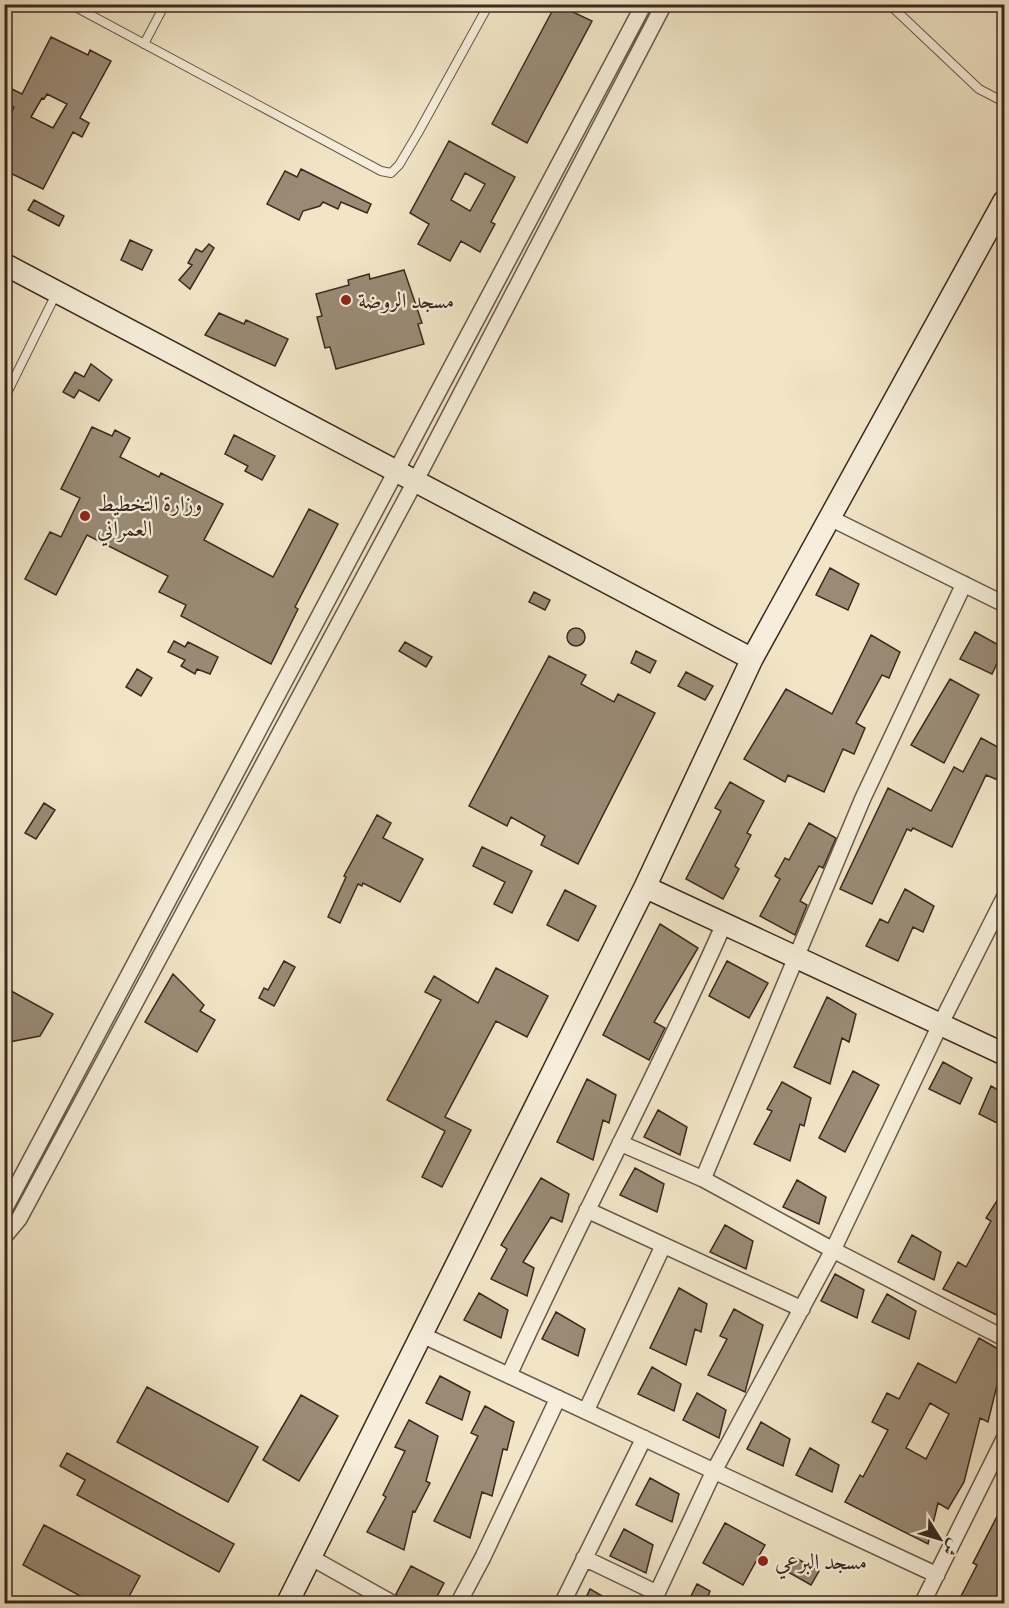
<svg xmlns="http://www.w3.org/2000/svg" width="1009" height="1608" viewBox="0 0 1009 1608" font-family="'Sorts Mill Goudy',Amiri,serif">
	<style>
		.building { fill: #9a8b76; stroke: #3b2920; stroke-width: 1.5; fill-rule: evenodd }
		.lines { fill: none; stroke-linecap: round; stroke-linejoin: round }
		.lane-casing { stroke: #68584a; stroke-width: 10 }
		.street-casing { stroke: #68584a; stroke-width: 18 }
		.secondary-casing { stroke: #3b2920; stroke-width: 24 }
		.lane { stroke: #f6eeda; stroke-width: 8 }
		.street { stroke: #f6eeda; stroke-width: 15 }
		.secondary { stroke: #f6eeda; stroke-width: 21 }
		.poi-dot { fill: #8f2418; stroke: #f6eeda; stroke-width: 2 }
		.labels { text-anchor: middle; stroke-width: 4.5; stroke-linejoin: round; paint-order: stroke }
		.poi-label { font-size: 22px; fill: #3b2920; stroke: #f6eeda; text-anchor: start }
	</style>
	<rect width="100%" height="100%" fill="#f1e5c6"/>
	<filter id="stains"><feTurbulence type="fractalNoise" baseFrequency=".00333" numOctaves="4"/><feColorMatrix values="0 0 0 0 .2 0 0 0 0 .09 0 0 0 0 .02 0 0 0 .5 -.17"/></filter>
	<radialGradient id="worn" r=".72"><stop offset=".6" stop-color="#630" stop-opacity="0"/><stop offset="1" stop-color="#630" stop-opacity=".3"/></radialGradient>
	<path class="building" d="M 556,4 L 592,21 L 527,143 L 492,124 Z
		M 51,37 L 88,55 L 90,50 L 111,61 L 80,118 L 89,123 L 82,137 L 73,132 L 43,189 L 4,170 L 4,127 L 14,107 L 5,103 L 12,89 L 22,94 ZM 47,94 L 67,104 L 53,128 L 31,117 L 42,98 L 44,99 Z
		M 449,141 L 515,177 L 491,222 L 495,224 L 480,252 L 461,241 L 450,261 L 418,244 L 429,224 L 410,213 ZM 465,173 L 485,184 L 470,211 L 451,200 Z
		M 301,169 L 371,204 L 367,213 L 341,202 L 338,209 L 323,202 L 320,206 L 303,211 L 299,220 L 267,204 L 285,171 L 297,177 Z
		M 34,200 L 64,216 L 59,226 L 28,210 Z
		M 130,240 L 152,250 L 142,270 L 121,260 Z
		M 209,244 L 214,248 L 190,289 L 179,280 L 192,265 L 188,263 L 196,249 L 202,252 Z
		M 404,270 L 422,323 L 418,324 L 424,344 L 336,369 L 330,347 L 325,348 L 317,317 L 322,316 L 316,294 L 349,285 L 348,280 L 369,274 L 370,279 Z
		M 219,313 L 244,324 L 246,320 L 288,339 L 275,366 L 205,335 Z
		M 91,364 L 112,380 L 99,401 L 79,390 L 74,398 L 63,392 L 75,372 L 84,377 Z
		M 92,427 L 112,436 L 115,430 L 130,438 L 120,457 L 159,477 L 161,473 L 223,504 L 204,540 L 273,577 L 309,509 L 338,524 L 295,607 L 298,609 L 271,664 L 181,616 L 186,605 L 159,592 L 168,576 L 87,535 L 56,595 L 25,579 L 50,532 L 61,537 L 80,498 L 61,489 Z
		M 234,435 L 275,456 L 262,480 L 245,471 L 248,466 L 225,454 Z
		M 830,568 L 859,584 L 848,610 L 816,595 Z
		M 534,592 L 550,600 L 545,610 L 529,602 Z
		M567 637a9 9 0 1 1 18 0a9 9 0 1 1-18 0Z
		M 975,632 L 1004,648 L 992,674 L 960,659 Z
		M 871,635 L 900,652 L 889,678 L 882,675 L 856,723 L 865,728 L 854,754 L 843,749 L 824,792 L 788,775 L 785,782 L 744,759 L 786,689 L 832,714 Z
		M 174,641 L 185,647 L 188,642 L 218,657 L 210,674 L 197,669 L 195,674 L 181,666 L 185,660 L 168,652 Z
		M 405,642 L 432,657 L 426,667 L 399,651 Z
		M 636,651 L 656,661 L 650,673 L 631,663 Z
		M 549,656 L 586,675 L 581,684 L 614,702 L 618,694 L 655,713 L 578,864 L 541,845 L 545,836 L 511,817 L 507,826 L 469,806 Z
		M 137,669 L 152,678 L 141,696 L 126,687 Z
		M 686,672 L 713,686 L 705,700 L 678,686 Z
		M 950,679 L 979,695 L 944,763 L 911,745 Z
		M 981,738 L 1005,751 L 1005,767 L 998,780 L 986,775 L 952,847 L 913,828 L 911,831 L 907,829 L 872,904 L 840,889 L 888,788 L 931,811 L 954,767 L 963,772 Z
		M 730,782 L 764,801 L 747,833 L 751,835 L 735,866 L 739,869 L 723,899 L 686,879 L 721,811 L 715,808 Z
		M 44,803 L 55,810 L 36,839 L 25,833 Z
		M 377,815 L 391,823 L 383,838 L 423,859 L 400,902 L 363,883 L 362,886 L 358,884 L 340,923 L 328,917 L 346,877 L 344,876 Z
		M 809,823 L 836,838 L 823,868 L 819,866 L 800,901 L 807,905 L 795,935 L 760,916 L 780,879 L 775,876 L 785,858 L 789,860 Z
		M 482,847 L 532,871 L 512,913 L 494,904 L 505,882 L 473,866 Z
		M 905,889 L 934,906 L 923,932 L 913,927 L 898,961 L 866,946 L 880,919 L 888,923 Z
		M 565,890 L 596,906 L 578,941 L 547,925 Z
		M 660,924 L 698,948 L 654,1022 L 665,1028 L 649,1060 L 603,1035 Z
		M 284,961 L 295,967 L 274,1006 L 259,998 L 264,988 L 268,990 Z
		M 727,961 L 768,983 L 749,1018 L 709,996 Z
		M 496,968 L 548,996 L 527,1037 L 496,1021 L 445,1117 L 471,1130 L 442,1187 L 422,1177 L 445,1131 L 387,1100 L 441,1000 L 425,992 L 434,976 L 478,1003 Z
		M 173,974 L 204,1005 L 200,1011 L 215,1020 L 197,1052 L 145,1022 Z
		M 4,987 L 53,1014 L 40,1036 L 4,1043 Z
		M 827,997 L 856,1014 L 849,1042 L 842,1038 L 830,1084 L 794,1067 Z
		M 943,1062 L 972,1078 L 960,1104 L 929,1089 Z
		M 853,1071 L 879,1085 L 845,1152 L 819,1138 Z
		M 587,1079 L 616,1095 L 609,1123 L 603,1120 L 593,1160 L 557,1142 Z
		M 782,1082 L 811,1098 L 804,1126 L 800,1124 L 790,1161 L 754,1144 L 772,1111 L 767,1109 Z
		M 991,1086 L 1005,1094 L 1005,1127 L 979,1114 Z
		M 658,1110 L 687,1127 L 680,1155 L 644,1137 Z
		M 635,1168 L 664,1184 L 657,1212 L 620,1195 Z
		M 541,1178 L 569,1194 L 562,1222 L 551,1217 L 523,1262 L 534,1268 L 527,1296 L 491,1279 L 507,1249 L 501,1245 Z
		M 797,1180 L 826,1197 L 819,1224 L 783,1207 Z
		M 1005,1188 L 1005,1319 L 943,1289 L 958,1262 L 966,1267 L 991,1221 L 986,1218 Z
		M 725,1225 L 753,1241 L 746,1269 L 710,1252 Z
		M 912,1235 L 941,1252 L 934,1280 L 898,1262 Z
		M 835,1274 L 864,1290 L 857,1318 L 821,1301 Z
		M 679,1288 L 707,1304 L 701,1332 L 695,1329 L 686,1365 L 650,1348 Z
		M 479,1293 L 508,1310 L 501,1338 L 464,1320 Z
		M 887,1294 L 916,1311 L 909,1339 L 872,1322 Z
		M 734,1309 L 763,1325 L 745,1392 L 708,1375 L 727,1339 L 720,1336 Z
		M 556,1312 L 585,1329 L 578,1356 L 542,1339 Z
		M 979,1338 L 1005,1353 L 1001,1383 L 998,1381 L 988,1422 L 980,1418 L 964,1482 L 948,1509 L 938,1503 L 928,1544 L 845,1502 L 860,1475 L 863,1477 L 888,1430 L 872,1422 L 887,1393 L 899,1399 L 918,1363 L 956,1383 ZM 930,1403 L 949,1414 L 926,1459 L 906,1448 Z
		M 652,1367 L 681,1384 L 674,1411 L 638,1394 Z
		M 440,1376 L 470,1392 L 462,1420 L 426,1403 Z
		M 147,1387 L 258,1447 L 228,1502 L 117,1442 Z
		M 697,1393 L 726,1410 L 719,1438 L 683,1420 Z
		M 301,1395 L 338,1416 L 299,1481 L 263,1460 Z
		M 485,1406 L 514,1422 L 507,1450 L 503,1449 L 492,1496 L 482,1492 L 470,1538 L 434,1521 L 478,1436 L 471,1433 Z
		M 409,1420 L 438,1436 L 426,1481 L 430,1483 L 415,1512 L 413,1511 L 404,1550 L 367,1532 L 386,1497 L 383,1495 L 405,1451 L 395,1447 Z
		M 761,1422 L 790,1439 L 783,1466 L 747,1449 Z
		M 810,1448 L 839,1465 L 832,1492 L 796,1475 Z
		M 67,1453 L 234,1544 L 219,1572 L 77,1495 L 85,1480 L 60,1466 Z
		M 650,1478 L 679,1494 L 672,1522 L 636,1505 Z
		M 1005,1501 L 1005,1582 L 995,1604 L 957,1604 L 977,1565 L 973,1563 Z
		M 725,1523 L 765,1545 L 743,1585 L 703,1563 Z
		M 44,1525 L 140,1576 L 125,1604 L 95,1604 L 23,1565 Z
		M 624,1529 L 653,1545 L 646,1573 L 610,1556 Z
		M 796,1558 L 819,1571 L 811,1585 L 788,1572 Z
		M 411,1566 L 444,1583 L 433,1604 L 404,1604 L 396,1594 Z
		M 697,1584 L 710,1591 L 705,1604 L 687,1604 Z
		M 590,1589 L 616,1604 L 583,1604 Z"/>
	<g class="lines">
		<defs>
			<path id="lane" d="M 70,4 L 381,171 L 391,173 L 399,165 L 418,133 L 489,4
				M 889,4 L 979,89 L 1004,102
				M 144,44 L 165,4
				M 4,399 L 56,294"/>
			<path id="street" d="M 828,517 L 1004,604
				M 620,1143 L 703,1179 L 833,1250 L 1004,1338
				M 703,1179 L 863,798 L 964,584
				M 4,1210 L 644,4
				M 587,1210 L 802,1309
				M 4,1237 L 19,1219 L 416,480 L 664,4
				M 420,1334 L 937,1575
				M 509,1375 C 578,1223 657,1076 724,924
				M 586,1411 L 663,1246
				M 310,1557 L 394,1604
				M 584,1558 L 657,1593
				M 458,1604 L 483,1557 L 558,1398
				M 562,1604 L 644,1438
				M 652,1604 L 714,1471 L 833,1250 L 941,1023 L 1004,898
				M 922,1604 L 1004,1439"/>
			<path id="secondary" d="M 4,264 L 752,659
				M 645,887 L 1004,1054
				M 287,1604 L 645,887 L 752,659 L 1004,201"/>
		</defs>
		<use href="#lane" class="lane-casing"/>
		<use href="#street" class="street-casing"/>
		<use href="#secondary" class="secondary-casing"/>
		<use href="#lane" class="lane"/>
		<use href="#street" class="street"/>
		<use href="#secondary" class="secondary"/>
	</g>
	<g class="poi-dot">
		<circle cx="346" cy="300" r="6"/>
		<circle cx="85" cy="516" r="6"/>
		<circle cx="763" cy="1561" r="6"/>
	</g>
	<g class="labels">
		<g class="poi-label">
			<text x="358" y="308">مسجد الروضة</text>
			<text x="97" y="511">وزارة التخطيط<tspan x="97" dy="25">العمراني</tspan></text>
			<text x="775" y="1569">مسجد البرعي</text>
		</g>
	</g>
	<rect width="1009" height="1608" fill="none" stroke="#f1e5c6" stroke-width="24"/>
	<rect x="6" y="6" width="997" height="1596" fill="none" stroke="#3b2920" stroke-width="3"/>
	<rect x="12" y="12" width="985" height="1584" fill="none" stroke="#3b2920" stroke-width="1.5"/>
	<g transform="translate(940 1539) rotate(127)" stroke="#f6eeda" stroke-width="4.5" paint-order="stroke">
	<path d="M0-4.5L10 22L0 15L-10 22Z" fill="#3b2920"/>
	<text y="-9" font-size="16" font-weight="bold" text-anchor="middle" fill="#3b2920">ش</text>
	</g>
	<rect width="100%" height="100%" filter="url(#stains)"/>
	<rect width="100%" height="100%" fill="url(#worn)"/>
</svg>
